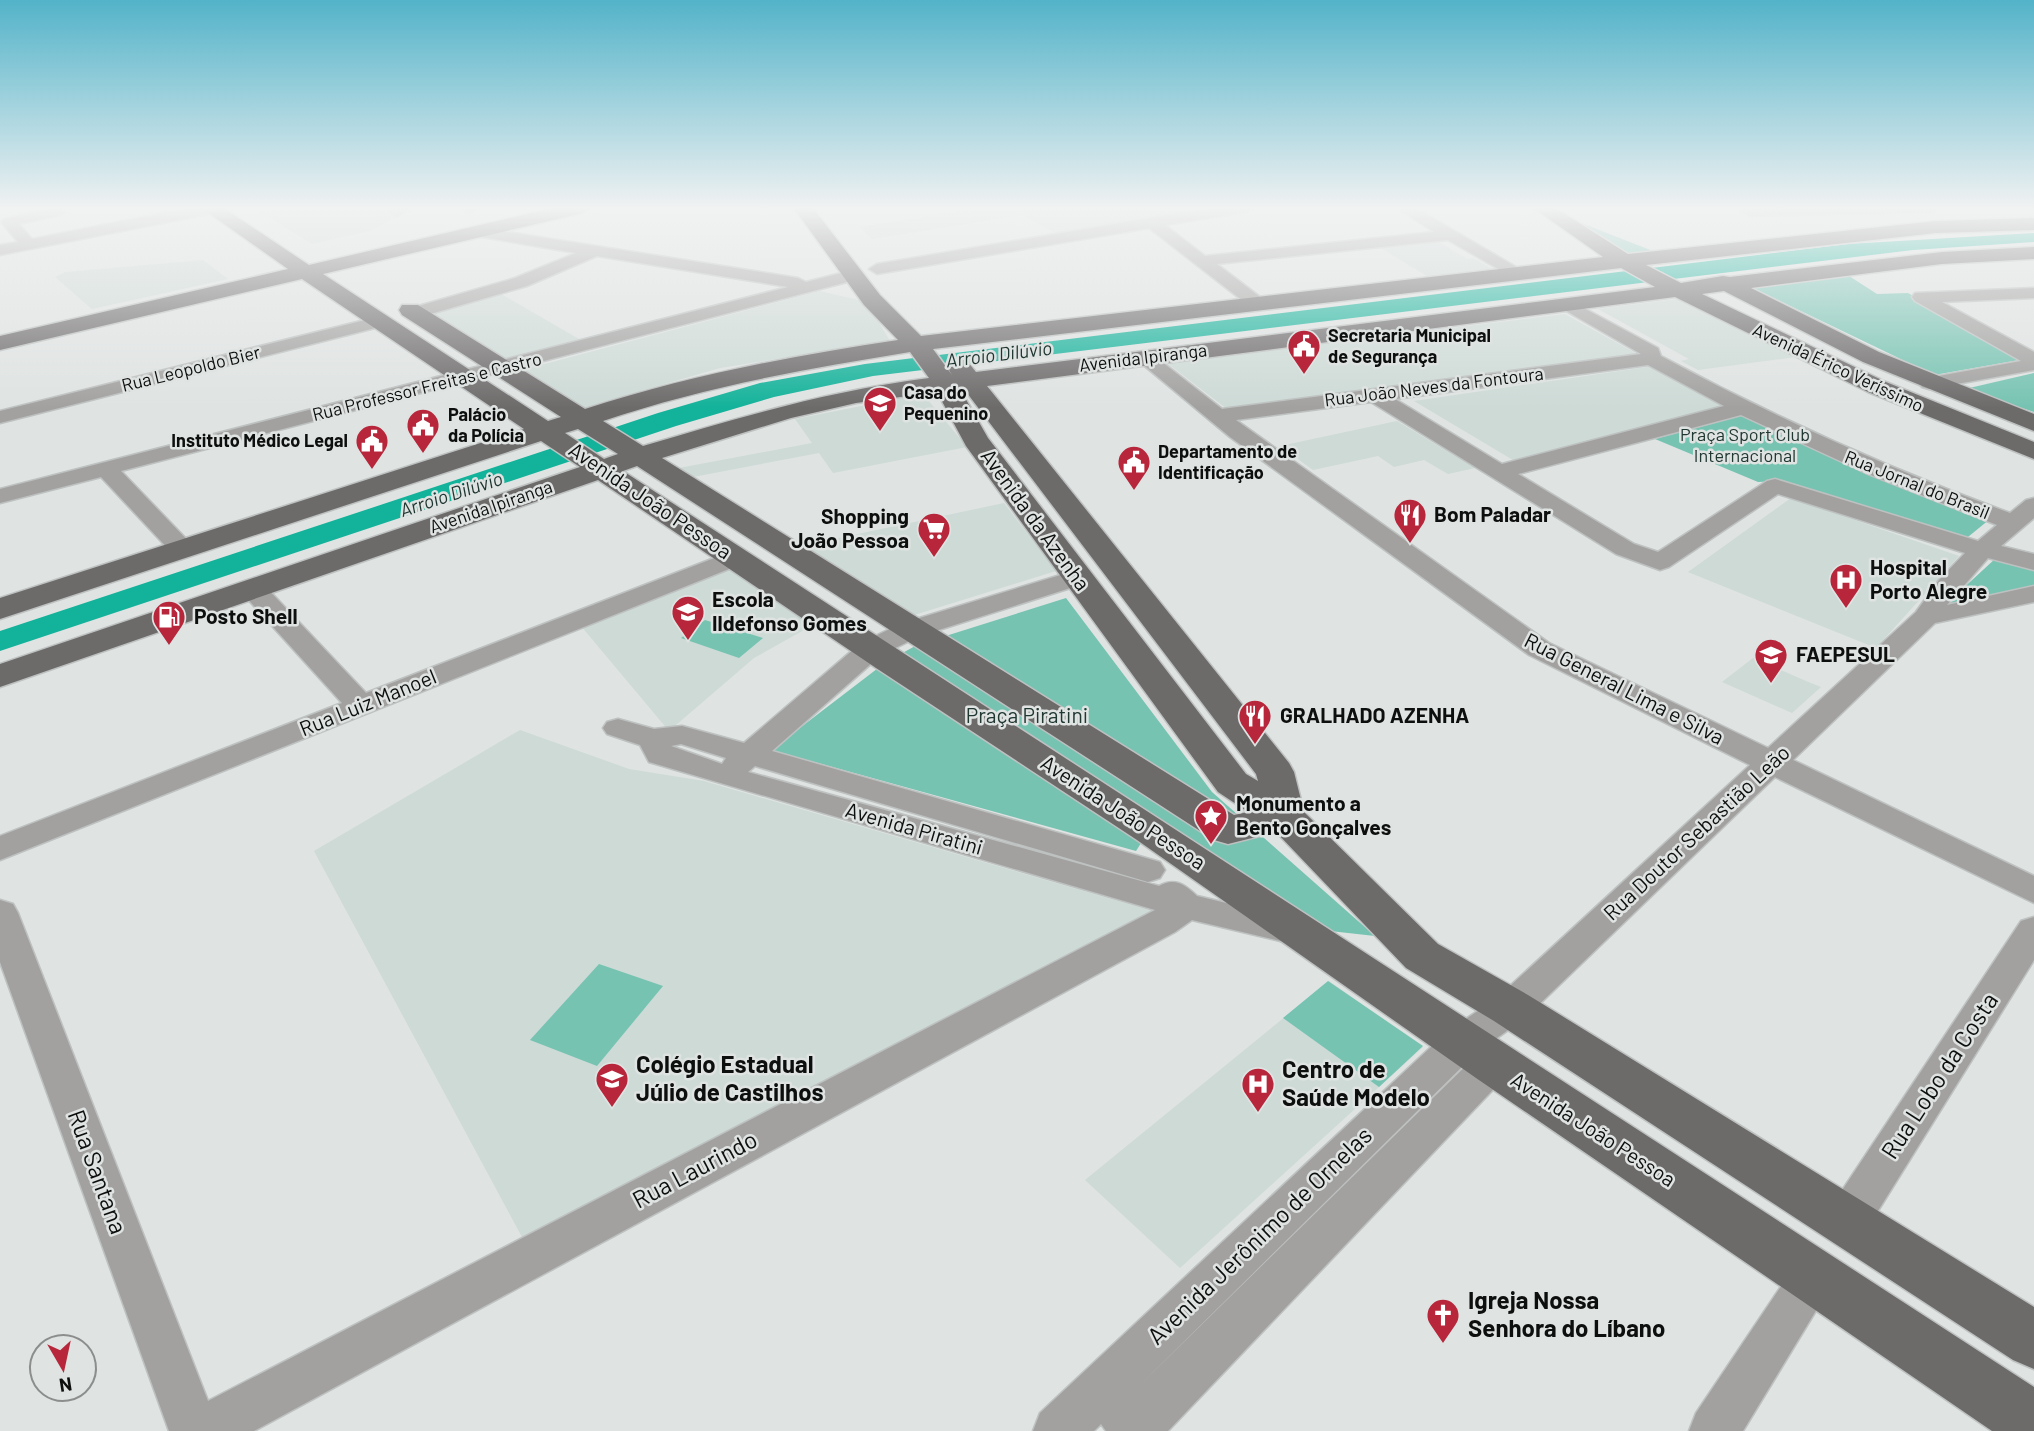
<svg xmlns="http://www.w3.org/2000/svg" width="2034" height="1431" viewBox="0 0 2034 1431" font-family="Barlow,sans-serif">
	<style>
		.built { fill: #cddad6 }
		.green { fill: #76c3b2 }
		.water { fill: #13b29a }
		.lines { fill: none; stroke-linecap: round; stroke-linejoin: round }
		.minor-casing { stroke: #bdc1c0; stroke-width: 3 }
		.major-casing { stroke: #bdc1c0; stroke-width: 3 }
		.minor { fill: #a2a1a0; fill-rule: evenodd }
		.major { fill: #6d6a6a; fill-rule: evenodd }
		.labels { text-anchor: middle; stroke-width: 5; stroke-linejoin: round; paint-order: stroke }
		.far-poi-label { font-size: 18px; font-weight: bold; fill: #0d0f0e; stroke: #dfe3e2; text-anchor: start }
		.far-street-label { font-size: 18px; fill: #0d0f0e; stroke: #dfe3e2 }
		.far-park-label { font-size: 18px; fill: #203732; stroke: #dfe3e2 }
		.far-water-label { font-size: 19px; font-style: italic; fill: #1d342f; stroke: #dfe3e2 }
		.street-label { font-size: 21px; fill: #0d0f0e; stroke: #dfe3e2 }
		.poi-label { font-size: 21px; font-weight: bold; fill: #0d0f0e; stroke: #dfe3e2; text-anchor: start }
		.park-label { font-size: 21px; fill: #203732; stroke: #dfe3e2 }
		.near-poi-label { font-size: 24px; font-weight: bold; fill: #0d0f0e; stroke: #dfe3e2; text-anchor: start }
		.near-street-label { font-size: 24px; fill: #0d0f0e; stroke: #dfe3e2 }
	</style>
	<rect width="100%" height="100%" fill="#dfe3e2"/>
	<path class="built" d="M 414,207 L 370,231 L 312,244 L 254,208 Z
		M 984,207 L 1193,207 L 1201,211 L 1059,235 L 1022,215 L 872,239 L 860,227 Z
		M 1434,239 L 1467,259 L 1473,258 L 1495,270 L 1430,278 L 1376,245 Z
		M 203,260 L 228,279 L 92,309 L 55,277 L 65,272 Z
		M 819,291 L 867,302 L 890,341 L 720,368 L 579,409 L 522,370 Z
		M 501,294 L 579,339 L 506,359 L 430,312 Z
		M 1677,299 L 1796,357 L 1698,370 L 1681,361 L 1689,359 L 1598,309 Z
		M 1565,314 L 1639,355 L 1227,409 L 1167,363 Z
		M 1653,366 L 1722,406 L 1513,460 L 1414,401 Z
		M 923,394 L 967,447 L 833,473 L 819,453 L 693,477 L 679,468 L 812,443 L 795,419 Z
		M 1397,421 L 1475,468 L 1448,474 L 1424,460 L 1394,467 L 1378,456 L 1313,470 L 1280,446 Z
		M 1791,498 L 1959,556 L 1876,648 L 1688,572 Z
		M 1004,503 L 1056,571 L 911,616 L 801,546 Z
		M 734,565 L 820,621 L 754,658 L 669,731 L 581,626 Z
		M 1753,658 L 1806,681 L 1821,687 L 1792,713 L 1722,682 Z
		M 520,730 L 629,769 L 704,781 L 1156,912 L 522,1237 L 314,851 Z
		M 1329,981 L 1423,1047 L 1180,1268 L 1085,1180 Z"/>
	<path class="green" d="M 1576,221 L 1658,253 L 1625,257 Z
		M 1846,274 L 1877,294 L 1908,293 L 2025,359 L 1934,375 L 1751,287 Z
		M 2034,373 L 2034,412 L 1965,389 Z
		M 1748,414 L 1990,519 L 1963,541 L 1779,481 L 1758,482 L 1655,439 Z
		M 1996,558 L 2034,567 L 2034,586 L 1945,605 Z
		M 1066,598 L 1212,792 L 1375,936 L 1321,930 L 1150,829 L 1136,851 L 771,750 L 886,662 L 917,645 Z
		M 705,620 L 763,638 L 739,658 L 681,638 Z
		M 599,964 L 663,986 L 597,1066 L 530,1040 Z
		M 1328,981 L 1423,1046 L 1379,1087 L 1283,1018 Z"/>
	<path class="water" d="M 2034,233 L 2034,242 L 1913,250 L 873,376 L 774,397 L 676,426 L 0,651 L 0,631 L 658,413 L 760,383 L 865,364 L 1848,244 Z"/>
	<g class="lines">
		<defs>
			<path id="minor" d="M 56,207 L 64,212 L 61,215 L 19,224 L 32,239 L 193,207 L 226,207 L 219,212 L 0,255 L 0,245 L 18,242 L 1,222 L 4,219 Z
				M 394,207 L 413,207 L 397,217 L 389,212 Z
				M 477,207 L 469,213 L 461,208 L 462,207 Z
				M 1216,207 L 1253,207 L 1246,212 L 1165,225 L 1205,256 L 1434,232 L 1395,207 L 1414,207 L 1528,274 L 1526,278 L 1514,278 L 1448,240 L 1217,264 L 1264,300 L 1267,304 L 1258,309 L 1252,308 L 1149,228 L 877,274 L 869,269 L 877,264 Z
				M 1745,207 L 1940,207 L 1933,212 L 1749,216 L 1741,211 Z
				M 476,227 L 798,278 L 806,282 L 853,270 L 861,275 L 859,279 L 121,471 L 192,545 L 195,550 L 192,555 L 174,555 L 101,477 L 0,503 L 0,489 L 788,287 L 597,256 L 527,286 L 420,317 L 408,317 L 405,313 L 408,309 L 515,278 L 576,253 L 470,235 L 470,229 Z
				M 2034,288 L 2034,298 L 1942,302 L 2034,352 L 2034,370 L 1929,389 L 1922,387 L 1919,383 L 1922,379 L 2021,361 L 1915,301 L 1912,297 L 1915,293 Z
				M 1567,299 L 1658,348 L 1661,356 C 1774,417 1890,469 2010,513 L 2026,500 L 2034,498 L 2034,518 L 2001,546 L 2034,554 L 2034,570 L 1988,558 L 1947,605 L 2034,586 L 2034,602 L 1935,623 L 1793,760 L 2034,876 L 2034,903 L 1775,777 L 1525,1018 L 1476,1053 L 1136,1389 L 1479,1053 L 1493,1048 L 1507,1053 L 1513,1064 L 1507,1075 L 1168,1431 L 1106,1431 L 1101,1424 L 1094,1431 L 1033,1431 L 1040,1413 L 1448,1031 L 1497,998 L 1750,765 L 1529,655 L 1230,437 L 1135,358 L 1138,354 L 1152,354 L 1222,409 L 1641,354 L 1561,308 L 1558,304 ZM 1648,365 L 1724,406 L 1502,464 L 1395,399 ZM 1371,402 L 1616,554 L 1660,570 L 1669,567 L 1778,494 L 1965,553 L 1939,580 L 1916,612 L 1768,748 L 1549,643 L 1236,420 ZM 1741,415 L 1866,473 L 1997,525 L 1978,541 L 1775,479 L 1767,481 L 1658,552 L 1634,544 L 1518,474 Z
				M 381,316 L 387,317 L 390,321 L 387,325 L 0,423 L 0,411 Z
				M 735,550 L 744,553 L 748,558 L 744,563 L 0,860 L 0,836 L 342,703 L 244,595 L 240,589 L 244,583 L 262,583 L 366,693 Z
				M 1077,570 L 1086,573 L 1090,578 L 1086,583 L 920,636 L 881,655 L 772,751 L 1160,862 L 1165,870 L 1160,878 L 1148,882 L 755,766 L 748,772 L 1159,886 C 1175,877 1185,885 1197,896 L 1306,922 L 1311,931 L 1306,940 L 1293,944 L 1192,920 L 1175,932 L 254,1431 L 169,1431 L 0,962 L 0,900 L 13,904 L 18,913 L 208,1401 L 1155,910 L 649,762 L 640,745 L 607,734 L 603,728 L 607,722 L 618,719 L 654,729 L 682,726 L 744,743 L 861,643 L 900,624 ZM 681,744 L 726,758 L 722,764 L 671,746 Z
				M 2034,917 L 2034,960 L 1863,1235 L 1847,1241 L 1831,1235 L 1825,1221 L 1831,1207 L 2021,921 Z
				M 1814,1255 L 1830,1261 L 1837,1276 L 1743,1431 L 1689,1431 L 1696,1413 L 1798,1261 Z"/>
			<path id="major" d="M 200,207 L 222,207 L 309,265 L 557,207 L 592,207 L 583,213 L 323,274 L 548,421 L 561,417 L 402,315 L 399,310 L 402,305 L 418,305 L 585,409 C 687,376 791,356 898,340 L 864,305 L 793,207 L 812,207 L 880,295 L 921,336 L 1603,257 L 1532,207 L 1554,207 L 1628,254 L 1936,221 L 2034,218 L 2034,230 L 1936,233 L 1646,265 L 1681,283 L 1723,276 L 1730,277 L 1942,252 L 2034,247 L 2034,259 L 1942,264 L 1751,288 L 1879,352 L 2034,414 L 2034,431 L 1863,362 L 1724,291 L 1702,294 L 1886,382 L 2034,442 L 2034,459 L 1868,392 L 1675,297 L 987,386 L 1289,763 L 1294,772 L 1304,812 L 1438,944 L 1528,995 L 2034,1307 L 2034,1369 L 2013,1360 L 1494,1021 L 1406,968 L 1276,832 L 1228,844 L 1214,840 L 637,466 L 623,471 L 2034,1387 L 2034,1431 L 1992,1431 L 1476,1078 L 1137,840 L 876,668 L 598,480 L 0,687 L 0,664 L 580,467 L 541,441 L 0,619 L 0,598 L 524,429 L 302,279 L 0,350 L 0,336 L 288,269 ZM 1621,268 L 1655,287 L 976,372 C 968,362 964,356 949,360 L 946,365 L 952,375 L 933,349 ZM 910,352 L 929,378 C 828,391 741,417 643,446 L 603,421 C 703,387 805,369 910,352 ZM 960,389 L 964,389 L 1256,774 L 1258,781 L 1246,774 L 988,438 ZM 937,392 L 966,446 L 1218,792 L 1248,812 L 1234,815 L 662,458 L 791,418 L 856,403 ZM 578,429 L 618,454 L 604,459 L 565,433 Z"/>
		</defs>
		<use href="#minor" class="minor-casing"/>
		<use href="#major" class="major-casing"/>
		<use href="#minor" class="minor"/>
		<use href="#major" class="major"/>
	</g>
	<linearGradient id="sky" x2="0" y2="1"><stop stop-color="#53b3c9"/><stop offset="0.51" stop-color="#f1f2f2"/><stop offset="1" stop-color="#f1f2f2" stop-opacity="0"/></linearGradient>
	<rect width="2034" height="408" fill="url(#sky)"/>
	<defs>
		<symbol id="civic-pin" viewBox="-11 -11 22 30"><path d="M0 17L-7.5 6A9.5 9.5 0 1 1 7.5 6Z" fill="#b7263a" stroke="#dfe3e2"/><path d="M-.6-6.5H3V-4.5H.6V-3L4-1V1h2V6H-6V1h2V-1L-.6-3ZM-1.2 2.5V6h2.4V2.5Z" fill="#fff"/></symbol>
		<symbol id="school-pin" viewBox="-11 -11 22 30"><path d="M0 17L-7.5 6A9.5 9.5 0 1 1 7.5 6Z" fill="#b7263a" stroke="#dfe3e2"/><path d="M0-5L7-2L0 1L-7-2ZM-4 1L0 2.5L4 1V4Q0 6-4 4Z" fill="#fff"/></symbol>
		<symbol id="restaurant-pin" viewBox="-11 -11 22 30"><path d="M0 17L-7.5 6A9.5 9.5 0 1 1 7.5 6Z" fill="#b7263a" stroke="#dfe3e2"/><path d="M-5-6h1v4h1v-4h1v4h1v-4h1v5L-1.5 .5V6h-2V.5L-5-1ZM5-6V6H3V1.5H1.5Q1.5-4 5-6Z" fill="#fff"/></symbol>
		<symbol id="supermarket-pin" viewBox="-11 -11 22 30"><path d="M0 17L-7.5 6A9.5 9.5 0 1 1 7.5 6Z" fill="#b7263a" stroke="#dfe3e2"/><path d="M-6-5.5h2.5l.6 2H6L4.5 2H-2.5L-4.4-4H-6ZM-1.5 3.2a1.3 1.3 0 1 0 .1 0ZM3 3.2a1.3 1.3 0 1 0 .1 0Z" fill="#fff"/></symbol>
		<symbol id="hospital-pin" viewBox="-11 -11 22 30"><path d="M0 17L-7.5 6A9.5 9.5 0 1 1 7.5 6Z" fill="#b7263a" stroke="#dfe3e2"/><path d="M-5-5h3v3.5h4V-5h3V5h-3V1.5h-4V5h-3Z" fill="#fff"/></symbol>
		<symbol id="fuel-pin" viewBox="-11 -11 22 30"><path d="M0 17L-7.5 6A9.5 9.5 0 1 1 7.5 6Z" fill="#b7263a" stroke="#dfe3e2"/><path d="M-5.5-6h7V0h2V4h1.3V-2.5L3-4.5l.8-.8L6-3V5H2.5V1h-1V6h-7ZM-4.2-4.7v3.2H.2V-4.7Z" fill="#fff"/></symbol>
		<symbol id="university-pin" viewBox="-11 -11 22 30"><path d="M0 17L-7.5 6A9.5 9.5 0 1 1 7.5 6Z" fill="#b7263a" stroke="#dfe3e2"/><path d="M0-5L7-2L0 1L-7-2ZM-4 1L0 2.5L4 1V4Q0 6-4 4Z" fill="#fff"/></symbol>
		<symbol id="sight-pin" viewBox="-11 -11 22 30"><path d="M0 17L-7.5 6A9.5 9.5 0 1 1 7.5 6Z" fill="#b7263a" stroke="#dfe3e2"/><path d="M0-6L1.8-2.2L6-1.7L2.9 1.2L3.7 5.4L0 3.3L-3.7 5.4L-2.9 1.2L-6-1.7L-1.8-2.2Z" fill="#fff"/></symbol>
		<symbol id="church-pin" viewBox="-11 -11 22 30"><path d="M0 17L-7.5 6A9.5 9.5 0 1 1 7.5 6Z" fill="#b7263a" stroke="#dfe3e2"/><path d="M-1.2-6h2.4v3.5h3.3v2.4h-3.3V6h-2.4V-.1h-3.3v-2.4h3.3Z" fill="#fff"/></symbol>
	</defs>
	<g fill-rule="evenodd">
		<use href="#civic-pin" x="1285" y="327" width="38" height="52"/>
		<use href="#school-pin" x="861" y="384" width="38" height="52"/>
		<use href="#civic-pin" x="404" y="406" width="38" height="52"/>
		<use href="#civic-pin" x="353" y="422" width="38" height="52"/>
		<use href="#civic-pin" x="1115" y="443" width="38" height="52"/>
		<use href="#restaurant-pin" x="1391" y="496" width="38" height="52"/>
		<use href="#supermarket-pin" x="915" y="510" width="38" height="52"/>
		<use href="#hospital-pin" x="1827" y="561" width="38" height="52"/>
		<use href="#school-pin" x="669" y="593" width="38" height="52"/>
		<use href="#fuel-pin" x="150" y="598" width="38" height="52"/>
		<use href="#university-pin" x="1752" y="636" width="38" height="52"/>
		<use href="#restaurant-pin" x="1236" y="697" width="38" height="52"/>
		<use href="#sight-pin" x="1192" y="797" width="38" height="52"/>
		<use href="#school-pin" x="593" y="1060" width="38" height="52"/>
		<use href="#hospital-pin" x="1239" y="1065" width="38" height="52"/>
		<use href="#church-pin" x="1424" y="1296" width="38" height="52"/>
	</g>
	<g class="labels">
		<g class="far-poi-label">
			<text x="1328" y="342">Secretaria Municipal<tspan x="1328" dy="21">de Segurança</tspan></text>
			<text x="904" y="399">Casa do<tspan x="904" dy="21">Pequenino</tspan></text>
			<text x="448" y="421">Palácio<tspan x="448" dy="21">da Polícia</tspan></text>
			<text x="348" y="447" text-anchor="end">Instituto Médico Legal</text>
			<text x="1158" y="458">Departamento de<tspan x="1158" dy="21">Identificação</tspan></text>
		</g>
		<g class="far-street-label">
			<text transform="translate(1143 358) rotate(-7)" y="6">Avenida Ipiranga</text>
			<text transform="translate(1838 368) rotate(25)" y="6">Avenida Érico Veríssimo</text>
			<text transform="translate(191 369) rotate(-14)" y="6">Rua Leopoldo Bier</text>
			<text transform="translate(427 387) rotate(-14)" y="6">Rua Professor Freitas e Castro</text>
			<text transform="translate(1434 387) rotate(-7)" y="6">Rua João Neves da Fontoura</text>
			<text transform="translate(1917 485) rotate(22)" y="6">Rua Jornal do Brasil</text>
			<text transform="translate(491 507) rotate(-19)" y="6">Avenida Ipiranga</text>
		</g>
		<g class="far-park-label">
			<text x="1745" y="441">Praça Sport Club<tspan x="1745" dy="21">Internacional</tspan></text>
		</g>
		<g class="far-water-label">
			<text transform="translate(999 354) rotate(-7)" y="7">Arroio Dilúvio</text>
			<text transform="translate(451 494) rotate(-18)" y="7">Arroio Dilúvio</text>
		</g>
		<g class="street-label">
			<text transform="translate(650 501) rotate(34)" y="7">Avenida João Pessoa</text>
			<text transform="translate(1035 520) rotate(54)" y="7">Avenida da Azenha</text>
			<text transform="translate(1624 689) rotate(27)" y="7">Rua General Lima e Silva</text>
			<text transform="translate(368 703) rotate(-22)" y="7">Rua Luiz Manoel</text>
			<text transform="translate(1123 813) rotate(33)" y="7">Avenida João Pessoa</text>
			<text transform="translate(914 829) rotate(16)" y="7">Avenida Piratini</text>
			<text transform="translate(1697 833) rotate(-43)" y="7">Rua Doutor Sebastião Leão</text>
			<text transform="translate(1593 1130) rotate(33)" y="7">Avenida João Pessoa</text>
		</g>
		<g class="poi-label">
			<text x="1434" y="522">Bom Paladar</text>
			<text x="909" y="524" text-anchor="end">Shopping<tspan x="909" dy="24">João Pessoa</tspan></text>
			<text x="1870" y="575">Hospital<tspan x="1870" dy="24">Porto Alegre</tspan></text>
			<text x="712" y="607">Escola<tspan x="712" dy="24">Ildefonso Gomes</tspan></text>
			<text x="194" y="624">Posto Shell</text>
			<text x="1796" y="662">FAEPESUL</text>
			<text x="1280" y="723">GRALHADO AZENHA</text>
			<text x="1236" y="811">Monumento a<tspan x="1236" dy="24">Bento Gonçalves</tspan></text>
		</g>
		<g class="park-label">
			<text x="1027" y="723">Praça Piratini</text>
		</g>
		<g class="near-poi-label">
			<text x="636" y="1073">Colégio Estadual<tspan x="636" dy="28">Júlio de Castilhos</tspan></text>
			<text x="1282" y="1078">Centro de<tspan x="1282" dy="28">Saúde Modelo</tspan></text>
			<text x="1468" y="1309">Igreja Nossa<tspan x="1468" dy="28">Senhora do Líbano</tspan></text>
		</g>
		<g class="near-street-label">
			<text transform="translate(1940 1076) rotate(-57)" y="8">Rua Lobo da Costa</text>
			<text transform="translate(695 1170) rotate(-28)" y="8">Rua Laurindo</text>
			<text transform="translate(97 1172) rotate(70)" y="8">Rua Santana</text>
			<text transform="translate(1260 1236) rotate(-44)" y="8">Avenida Jerônimo de Ornelas</text>
		</g>
	</g>
	<g transform="translate(63 1368) rotate(171)"><circle r="33" fill="#dfe3e2" stroke="#8b8e8d" stroke-width="2"/>
	<path d="M0-5L12 26L0 18L-12 26Z" fill="#b7263a"/>
	<text y="-10" font-size="19" font-weight="bold" text-anchor="middle" fill="#0d0f0e">N</text>
	</g>
</svg>
